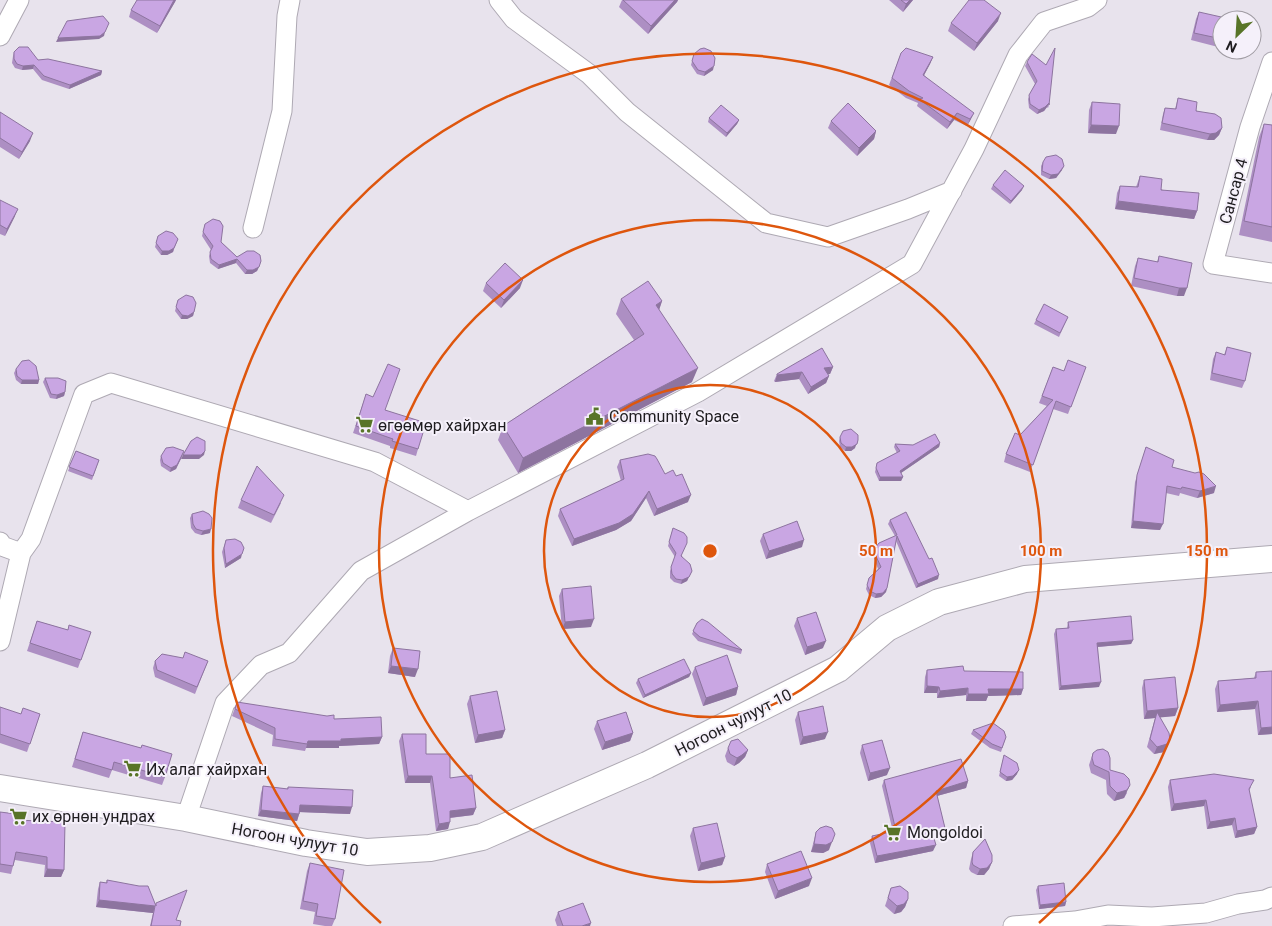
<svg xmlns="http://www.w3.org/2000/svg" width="1272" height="926" viewBox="0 0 1272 926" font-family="Roboto,sans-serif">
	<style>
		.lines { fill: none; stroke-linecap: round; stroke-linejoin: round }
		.street-casing { stroke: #aea9b3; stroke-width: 21 }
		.secondary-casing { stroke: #aea9b3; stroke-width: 28 }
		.street { stroke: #fff; stroke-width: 19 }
		.secondary { stroke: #fff; stroke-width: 26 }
		.wall { fill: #ad8fc3 }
		.shaded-wall { fill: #8d749f }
		.building { fill: #c9a6e3; stroke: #8d749f }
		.ring { fill: none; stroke: #de560d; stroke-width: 2.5 }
		.labels { text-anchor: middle; stroke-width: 4; stroke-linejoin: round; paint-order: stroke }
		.street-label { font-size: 16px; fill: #1e1c1f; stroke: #f5f0fa }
		.poi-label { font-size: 16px; fill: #1e1c1f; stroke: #f5f0fa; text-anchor: start }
		.centre { fill: #de560d; stroke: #f5f0fa; stroke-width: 2.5 }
		.ring-label { font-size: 15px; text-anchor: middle; font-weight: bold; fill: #de560d; stroke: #f5f0fa; stroke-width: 4; stroke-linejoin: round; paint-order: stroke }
	</style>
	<rect width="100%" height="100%" fill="#e8e3ed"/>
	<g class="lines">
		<defs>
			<path id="street" d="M 499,0 L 514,19 L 589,74 L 627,112 L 766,223 L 828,237 L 908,209 L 952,191
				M 0,36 L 19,0
				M 1272,62 L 1250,127 L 1213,264 L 1272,273
				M 253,228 L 282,111 L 287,16 L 290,0
				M 0,542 L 2,546 L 21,553 L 31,539 L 84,394 L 111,383 L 375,462 L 468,511
				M 0,641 L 21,553
				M 186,818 L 225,703 L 261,665 L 289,653 L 361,571 L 468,511 L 698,392 L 912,264 L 974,149 L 1018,55 L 1044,22 L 1088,7 L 1097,0
				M 1013,926 L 1075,921 L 1108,915 L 1152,917 L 1206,913 L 1238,904 L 1265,900 L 1272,897"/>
			<path id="secondary" d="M 0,788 L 186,818 L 306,843 L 367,852 L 430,848 L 482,837 L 647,765 L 838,669 L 887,628 L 939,602 L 1025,579 L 1272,559"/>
		</defs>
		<use href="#street" class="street-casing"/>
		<use href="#secondary" class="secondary-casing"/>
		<use href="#street" class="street"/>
		<use href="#secondary" class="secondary"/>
	</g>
	<path class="wall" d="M 176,0 L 157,33 L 129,17 L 131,10 Z
		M 622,0 L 678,0 L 677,2 L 648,34 L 619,7 Z
		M 889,0 L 913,0 L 903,12 Z
		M 1199,12 L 1222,20 L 1222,48 L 1191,40 L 1196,19 Z
		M 998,21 L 974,51 L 948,31 L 951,23 Z
		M 14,52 L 38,60 L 102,71 L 101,75 L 69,89 L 42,80 L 33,69 L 22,70 L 15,68 L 12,63 L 13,56 Z
		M 901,53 L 933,57 L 930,64 L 924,75 L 971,119 L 967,126 L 954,120 L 947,129 L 917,106 L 918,103 L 906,98 L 889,85 Z
		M 694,54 L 713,70 L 704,76 L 697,74 L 691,65 Z
		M 1027,62 L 1049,105 L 1048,108 L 1047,107 L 1044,111 L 1037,114 L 1029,108 L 1028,99 L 1035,84 L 1025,66 Z
		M 1178,98 L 1222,128 L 1219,135 L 1214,140 L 1207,140 L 1160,130 L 1163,114 L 1165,108 L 1175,109 Z
		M 1092,102 L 1116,134 L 1088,133 L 1089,110 Z
		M 0,112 L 30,141 L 19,159 L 0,147 Z
		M 709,118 L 739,120 L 737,124 L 726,137 L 708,122 Z
		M 831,121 L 876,131 L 874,139 L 857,156 L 828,128 Z
		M 1264,124 L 1272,125 L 1272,242 L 1239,235 L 1259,137 Z
		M 1043,162 L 1062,170 L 1056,178 L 1049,179 L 1041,175 L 1041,166 Z
		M 1140,176 L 1197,211 L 1194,219 L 1115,209 L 1117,193 L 1120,186 L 1136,187 Z
		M 993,185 L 1022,190 L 1010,204 L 991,189 Z
		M 0,200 L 15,216 L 5,236 L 0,234 Z
		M 205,224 L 221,242 L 237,257 L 261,261 L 257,271 L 252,274 L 245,274 L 236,263 L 218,269 L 210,263 L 209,256 L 211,250 L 202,236 Z
		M 158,236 L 178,239 L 173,252 L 167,255 L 161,255 L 155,247 Z
		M 1159,256 L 1184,296 L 1177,296 L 1131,286 L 1135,266 L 1138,258 L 1157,262 Z
		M 486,283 L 520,288 L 501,308 L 483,291 Z
		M 621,299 L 662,301 L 659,310 L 692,382 L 518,473 L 498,440 L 503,426 L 634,340 L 616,314 Z
		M 178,300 L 194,312 L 193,316 L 187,319 L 181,319 L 175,311 Z
		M 1068,317 L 1059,337 L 1034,324 L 1036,320 Z
		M 1227,347 L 1245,381 L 1242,388 L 1210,380 L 1213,359 L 1216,352 L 1224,355 Z
		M 833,367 L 830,374 L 828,374 L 829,376 L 826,383 L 808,394 L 799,379 L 775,382 L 774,381 L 777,374 Z
		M 1053,367 L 1064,371 L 1086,367 L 1068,414 L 1053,409 L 1030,472 L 1004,462 L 1006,454 L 1020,435 L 1047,406 L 1039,403 Z
		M 16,369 L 39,380 L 38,384 L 21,384 L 16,380 L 14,373 Z
		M 45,378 L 65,392 L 64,396 L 56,399 L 50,398 L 43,382 Z
		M 366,394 L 385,410 L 418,449 L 416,456 L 390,448 L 390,446 L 353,433 Z
		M 840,437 L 855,448 L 851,451 L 845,451 L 840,447 L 839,441 Z
		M 940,443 L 939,447 L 901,473 L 903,477 L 901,481 L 879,481 L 875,472 L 877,463 L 897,453 L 894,447 L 895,444 L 913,445 Z
		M 1146,447 L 1172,467 L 1214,493 L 1197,498 L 1180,493 L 1179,496 L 1166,493 L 1160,530 L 1131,528 L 1135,482 Z
		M 76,451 L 99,460 L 92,480 L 68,471 Z
		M 183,455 L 176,469 L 170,472 L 161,466 L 160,460 L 161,456 Z
		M 620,460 L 665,474 L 676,476 L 688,502 L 654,516 L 646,498 L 631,521 L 616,530 L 572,546 L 558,516 L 560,509 L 621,481 L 617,467 Z
		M 241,500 L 281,503 L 271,523 L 238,508 Z
		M 192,514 L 210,533 L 201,535 L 195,533 L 191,528 L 190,518 Z
		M 890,520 L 938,579 L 916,588 L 896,541 L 886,592 L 881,597 L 875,598 L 869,595 L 866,589 L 869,578 L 878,569 L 874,558 L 874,552 L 875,548 L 895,536 L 888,524 Z
		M 673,528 L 682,556 L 690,574 L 687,581 L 681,584 L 674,582 L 670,578 L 670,571 L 675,557 L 668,546 Z
		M 763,534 L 802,547 L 766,559 L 760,541 Z
		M 226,540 L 241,558 L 225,568 L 222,552 Z
		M 562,589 L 591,627 L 562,629 L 559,596 Z
		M 797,618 L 823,648 L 805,655 L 794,626 Z
		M 37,621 L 68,630 L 91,632 L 78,668 L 27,651 Z
		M 1068,622 L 1133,640 L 1131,644 L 1098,647 L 1099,687 L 1059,690 L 1054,634 L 1056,629 L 1067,628 Z
		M 697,623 L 742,650 L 741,654 L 698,641 L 692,634 Z
		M 393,648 L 415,677 L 388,673 L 390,656 Z
		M 155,661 L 208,661 L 195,694 L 155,677 L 153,668 Z
		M 695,667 L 738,687 L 736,695 L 703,706 L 692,674 Z
		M 927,670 L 964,671 L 1023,689 L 1021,695 L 988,696 L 986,701 L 966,701 L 966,695 L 937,698 L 937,693 L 924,693 L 925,677 Z
		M 1256,672 L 1272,734 L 1258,735 L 1255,709 L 1217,712 L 1215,689 L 1218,681 L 1254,678 Z
		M 691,673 L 689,677 L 643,698 L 636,683 L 638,679 Z
		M 1144,680 L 1178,708 L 1175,716 L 1160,717 L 1170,739 L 1164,752 L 1154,754 L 1147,747 L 1155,718 L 1144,719 L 1142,688 Z
		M 470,696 L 505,730 L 502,738 L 475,743 L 467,704 Z
		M 237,702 L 334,719 L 382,737 L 379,744 L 339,746 L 339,748 L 306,748 L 305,751 L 272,746 L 273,735 L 232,716 Z
		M 0,709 L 21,714 L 40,714 L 27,752 L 0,743 Z
		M 798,712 L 825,739 L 800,745 L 795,720 Z
		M 597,721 L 633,733 L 630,741 L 602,750 L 594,729 Z
		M 973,730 L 1006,737 L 1001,752 L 990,748 L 971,734 Z
		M 83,732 L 141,748 L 165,777 L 162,785 L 112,770 L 109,778 L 72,767 Z
		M 402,734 L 426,754 L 450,778 L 476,808 L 473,815 L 450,818 L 448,829 L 436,831 L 430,783 L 405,783 L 399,741 Z
		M 862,745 L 887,775 L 868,781 L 860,753 Z
		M 728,748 L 748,750 L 745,757 L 739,763 L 734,766 L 727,762 L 725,756 Z
		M 1093,753 L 1110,770 L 1127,793 L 1124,798 L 1114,801 L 1107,794 L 1106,780 L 1091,773 L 1089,765 Z
		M 1004,755 L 1017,774 L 1012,780 L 1006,781 L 999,776 Z
		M 884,780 L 968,781 L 966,788 L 937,796 L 945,828 L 943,834 L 934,837 L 933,851 L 875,863 L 870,843 L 872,836 L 893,832 L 882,786 Z
		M 1170,780 L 1251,787 L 1249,791 L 1257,827 L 1254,834 L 1235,838 L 1232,825 L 1207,829 L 1204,806 L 1171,811 L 1168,787 Z
		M 263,786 L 287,789 L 288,787 L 350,814 L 300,812 L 297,821 L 258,816 L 261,793 Z
		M 0,812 L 15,820 L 64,870 L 61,877 L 44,877 L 45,865 L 15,860 L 13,866 L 11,874 L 0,872 Z
		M 693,828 L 725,857 L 722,865 L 698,871 L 690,836 Z
		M 816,832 L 829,850 L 823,853 L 811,852 Z
		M 973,852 L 992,862 L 989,869 L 984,875 L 977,875 L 971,872 L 969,869 L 971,859 Z
		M 310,863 L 335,919 L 332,926 L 325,926 L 313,924 L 315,912 L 300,909 L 307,871 Z
		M 767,864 L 809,886 L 775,899 L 765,872 Z
		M 107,880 L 155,905 L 176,920 L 180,926 L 150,926 L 153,913 L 96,907 L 98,889 L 100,882 L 106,883 Z
		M 1038,886 L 1066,902 L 1065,906 L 1039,909 L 1036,890 Z
		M 891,888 L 908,899 L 905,907 L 901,912 L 894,914 L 885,906 Z
		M 558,912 L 590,926 L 557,926 L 555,920 Z"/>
	<path class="shaded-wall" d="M 174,0 L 176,0 L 175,2 L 157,33 L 160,26 Z
		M 675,0 L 678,0 L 677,2 L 648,34 L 651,26 Z
		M 910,0 L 913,0 L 903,12 L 906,4 Z
		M 1001,13 L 998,21 L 974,51 L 977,43 Z
		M 105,32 L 104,36 L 99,39 L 56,42 L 58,38 Z
		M 933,57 L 930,64 L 921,81 L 923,75 Z
		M 34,65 L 33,69 L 22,70 L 23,66 Z
		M 714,66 L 713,70 L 704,76 L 705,72 Z
		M 102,71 L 101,75 L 69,89 L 70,85 Z
		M 1049,103 L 1047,107 L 1044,111 L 1037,114 L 1039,110 Z
		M 957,113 L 954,120 L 947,129 L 950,122 Z
		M 974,113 L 971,119 L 967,126 L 970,119 Z
		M 739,120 L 737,124 L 726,137 L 727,133 Z
		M 1091,125 L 1119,126 L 1116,134 L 1088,133 Z
		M 1222,128 L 1219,135 L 1214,140 L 1207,140 L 1210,134 Z
		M 876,131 L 874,139 L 857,156 L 859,148 Z
		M 33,133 L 30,141 L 19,159 L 22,152 Z
		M 1064,166 L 1062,170 L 1056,178 L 1049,179 L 1051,175 Z
		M 1024,186 L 1022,190 L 1010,204 L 1011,201 Z
		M 1118,201 L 1197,211 L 1194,219 L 1115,209 Z
		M 18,209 L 15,216 L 5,236 L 7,229 Z
		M 174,248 L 173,252 L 167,255 L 161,255 L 162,251 Z
		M 237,259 L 236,263 L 218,269 L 219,265 Z
		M 259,267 L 257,271 L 252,274 L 245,274 L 247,270 Z
		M 523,280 L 520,288 L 501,308 L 504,300 Z
		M 1179,288 L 1187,288 L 1184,296 L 1177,296 Z
		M 662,301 L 657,316 L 656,305 Z
		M 194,312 L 193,316 L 187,319 L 181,319 L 182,315 Z
		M 833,367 L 830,374 L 821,375 L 824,368 Z
		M 698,368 L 692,382 L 518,473 L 523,458 Z
		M 802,372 L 799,379 L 775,382 L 777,375 Z
		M 829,376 L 826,383 L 808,394 L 811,387 Z
		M 22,380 L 39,380 L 38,384 L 21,384 Z
		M 65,392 L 64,396 L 56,399 L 57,395 Z
		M 858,440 L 855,448 L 851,451 L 845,451 L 846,447 Z
		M 940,443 L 939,447 L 898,475 L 900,471 Z
		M 184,451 L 176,469 L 170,472 L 171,468 Z
		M 205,451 L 204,455 L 199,459 L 181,459 L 183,455 Z
		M 880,477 L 903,477 L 901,481 L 879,481 Z
		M 1216,486 L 1214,493 L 1197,498 L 1200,491 Z
		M 649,491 L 646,498 L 631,521 L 616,530 L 572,546 L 574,539 Z
		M 691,495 L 688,502 L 654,516 L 657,509 Z
		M 1133,521 L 1163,524 L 1160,530 L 1131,528 Z
		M 211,529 L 210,533 L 201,535 L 203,531 Z
		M 804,540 L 802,547 L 766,559 L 769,551 Z
		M 242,554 L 241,558 L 225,568 L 226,564 Z
		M 692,571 L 687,581 L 681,584 L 682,580 Z
		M 939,575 L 938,579 L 916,588 L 918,584 Z
		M 887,588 L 886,592 L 881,597 L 875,598 L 876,594 Z
		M 594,619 L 591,627 L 562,629 L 565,622 Z
		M 1133,640 L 1131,644 L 1096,647 L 1097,643 Z
		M 826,641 L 823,648 L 805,655 L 807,647 Z
		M 391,666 L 418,669 L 415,677 L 388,673 Z
		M 691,673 L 689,677 L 643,698 L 645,695 Z
		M 1101,682 L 1099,687 L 1059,690 L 1061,686 Z
		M 927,686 L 939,687 L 937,693 L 924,693 Z
		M 738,687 L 736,695 L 703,706 L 706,698 Z
		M 968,688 L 966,695 L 937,698 L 940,691 Z
		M 988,689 L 1023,689 L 1021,695 L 988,696 L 986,701 L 966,701 L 968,694 Z
		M 1258,701 L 1255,709 L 1217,712 L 1220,705 Z
		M 1178,708 L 1175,716 L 1155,718 L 1157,712 L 1155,718 L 1144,719 L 1147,711 Z
		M 1272,727 L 1272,734 L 1258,735 L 1261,728 Z
		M 505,730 L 502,738 L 475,743 L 478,735 Z
		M 828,732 L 825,739 L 800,745 L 803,737 Z
		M 633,733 L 630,741 L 602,750 L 605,742 Z
		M 382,737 L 379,744 L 339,746 L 339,748 L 306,748 L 308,741 Z
		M 1170,739 L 1164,752 L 1154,754 L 1157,747 Z
		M 748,750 L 745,757 L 739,763 L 734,766 L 737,758 Z
		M 890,768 L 887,775 L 868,781 L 870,773 Z
		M 1019,770 L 1017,774 L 1012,780 L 1006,781 L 1007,777 Z
		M 408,776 L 432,776 L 430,783 L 405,783 Z
		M 968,781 L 966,788 L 933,797 L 936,791 Z
		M 1130,785 L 1124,798 L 1114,801 L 1117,793 Z
		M 1206,800 L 1204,806 L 1171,811 L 1174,804 Z
		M 300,805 L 352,807 L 350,814 L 298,812 Z
		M 476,808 L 473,815 L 448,818 L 450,811 Z
		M 261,810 L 299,814 L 297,821 L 258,816 Z
		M 1235,818 L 1232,825 L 1207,829 L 1210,822 Z
		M 450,822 L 448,829 L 436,831 L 439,824 Z
		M 1257,827 L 1254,834 L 1235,838 L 1237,831 Z
		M 945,828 L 943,834 L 930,838 L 932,832 Z
		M 832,842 L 829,850 L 823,853 L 811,852 L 814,844 Z
		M 936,845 L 933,851 L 875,863 L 877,856 Z
		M 725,857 L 722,865 L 698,871 L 701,863 Z
		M 992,862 L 989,869 L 984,875 L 977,875 L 980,869 Z
		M 47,869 L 64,870 L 61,877 L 44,877 Z
		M 812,878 L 809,886 L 775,899 L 778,891 Z
		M 908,899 L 905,907 L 901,912 L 894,914 L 897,906 Z
		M 99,900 L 155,906 L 153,913 L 96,907 Z
		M 1066,902 L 1065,906 L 1039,909 L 1040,905 Z
		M 591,923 L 590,926 L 582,926 Z"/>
	<path class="building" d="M 137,0 L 174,0 L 160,26 L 131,10 Z
		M 623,0 L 675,0 L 651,26 Z
		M 901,0 L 910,0 L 906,4 Z
		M 969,0 L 984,0 L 1001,13 L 977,43 L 951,23 Z
		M 1199,12 L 1230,19 L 1230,20 L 1222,20 L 1222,39 L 1194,33 Z
		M 103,16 L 109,23 L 105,32 L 100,36 L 58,38 L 67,21 Z
		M 19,47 L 28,47 L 38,60 L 48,59 L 102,71 L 70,85 L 44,76 L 34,65 L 23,66 L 17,64 L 14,59 L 14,52 Z
		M 704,48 L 711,51 L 715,58 L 714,66 L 705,72 L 698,70 L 692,61 L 694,54 L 700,49 Z
		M 906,48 L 933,57 L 923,75 L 974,113 L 970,119 L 957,113 L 950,122 L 919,99 L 923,98 L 909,91 L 892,78 L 901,53 Z
		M 1055,48 L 1049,105 L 1049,103 L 1045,107 L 1039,110 L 1030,104 L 1029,95 L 1037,81 L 1027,62 L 1032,54 L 1046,65 Z
		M 1178,98 L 1197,102 L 1196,111 L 1215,114 L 1221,118 L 1222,128 L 1216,133 L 1210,134 L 1162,123 L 1165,108 L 1176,109 Z
		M 1092,102 L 1120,104 L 1119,126 L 1091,125 Z
		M 848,103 L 876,131 L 859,148 L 831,121 Z
		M 721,105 L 739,120 L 727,133 L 709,118 Z
		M 0,112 L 33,133 L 22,152 L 0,138 Z
		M 1264,124 L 1272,125 L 1272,227 L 1244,221 Z
		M 1056,155 L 1062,159 L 1064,166 L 1058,174 L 1051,175 L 1042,171 L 1043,162 L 1046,157 Z
		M 1005,170 L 1024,186 L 1011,201 L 993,185 Z
		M 1140,176 L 1162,179 L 1161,190 L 1199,193 L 1197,211 L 1118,201 L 1120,186 L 1138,187 Z
		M 0,200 L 18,209 L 7,229 L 0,225 Z
		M 213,219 L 220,221 L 223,226 L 221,242 L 237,257 L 247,251 L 254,251 L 260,255 L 261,261 L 259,267 L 253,270 L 247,270 L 237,259 L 219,265 L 211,259 L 210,252 L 213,246 L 203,232 L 205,224 Z
		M 166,231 L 173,233 L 178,239 L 174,248 L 169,251 L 162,251 L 156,243 L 158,236 Z
		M 1159,256 L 1192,263 L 1187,288 L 1179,288 L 1134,278 L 1138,258 L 1158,262 Z
		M 505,263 L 523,280 L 504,300 L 486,283 Z
		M 648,281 L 662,301 L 656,305 L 698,368 L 523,458 L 503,426 L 644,334 L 621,299 Z
		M 186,295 L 193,297 L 196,303 L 194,312 L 188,316 L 182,315 L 176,307 L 178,300 Z
		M 1044,304 L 1068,317 L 1060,333 L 1036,320 Z
		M 1227,347 L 1251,353 L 1245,381 L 1212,373 L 1216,352 L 1225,355 Z
		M 822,348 L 833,367 L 824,368 L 829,376 L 811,387 L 802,372 L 777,375 L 777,374 Z
		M 29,360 L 36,366 L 39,380 L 22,380 L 17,376 L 16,369 L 22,361 Z
		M 1068,360 L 1086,367 L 1071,407 L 1056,401 L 1033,465 L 1006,454 L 1015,433 L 1020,435 L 1053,400 L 1042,396 L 1053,367 L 1064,371 Z
		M 388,364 L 400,369 L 385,410 L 426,423 L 418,449 L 392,441 L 393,439 L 356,426 L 366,394 L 373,397 Z
		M 45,378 L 58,378 L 66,381 L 65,392 L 57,395 L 51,394 Z
		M 851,429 L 858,435 L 858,440 L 857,444 L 852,447 L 846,447 L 841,443 L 840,437 L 843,431 Z
		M 935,434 L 940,443 L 900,471 L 903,477 L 880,477 L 876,468 L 877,463 L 900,451 L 895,444 L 913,445 Z
		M 197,437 L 205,441 L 205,451 L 201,455 L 183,455 L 191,441 Z
		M 173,447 L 184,451 L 177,465 L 171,468 L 163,463 L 161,456 L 166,448 Z
		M 1146,447 L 1174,460 L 1172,467 L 1195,473 L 1199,472 L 1204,474 L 1216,486 L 1200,491 L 1182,487 L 1181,489 L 1167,486 L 1163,524 L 1133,521 L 1137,475 Z
		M 76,451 L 99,460 L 93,476 L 69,467 Z
		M 648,454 L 655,456 L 657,459 L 665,474 L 673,470 L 676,476 L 682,474 L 691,495 L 657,509 L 649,491 L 633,514 L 619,523 L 574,539 L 560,509 L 624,479 L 620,460 Z
		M 257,466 L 284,495 L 274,515 L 241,500 Z
		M 203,511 L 209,514 L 212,518 L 211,529 L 203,531 L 196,529 L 193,524 L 192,514 Z
		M 906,512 L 929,559 L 932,558 L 939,575 L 918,584 L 897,536 L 887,588 L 883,593 L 876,594 L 870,591 L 867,585 L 869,578 L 881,567 L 875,554 L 875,548 L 879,543 L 897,535 L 890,520 Z
		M 797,521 L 804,540 L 769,551 L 763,534 Z
		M 673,528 L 684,533 L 687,537 L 687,543 L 681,556 L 690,564 L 692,571 L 689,577 L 682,580 L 676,579 L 672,574 L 671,567 L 676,553 L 669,542 Z
		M 235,539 L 241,542 L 244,548 L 242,554 L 226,564 L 224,548 L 226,540 Z
		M 591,586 L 594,619 L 565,622 L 562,589 Z
		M 816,612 L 826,641 L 807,647 L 797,618 Z
		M 1131,616 L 1133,640 L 1097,643 L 1101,682 L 1061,686 L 1056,629 L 1069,628 L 1068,622 Z
		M 702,619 L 708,622 L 742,650 L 700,637 L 693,631 L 697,623 Z
		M 37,621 L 68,630 L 69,625 L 91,632 L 81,660 L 30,643 Z
		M 393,648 L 420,651 L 418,669 L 391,666 Z
		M 185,652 L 208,661 L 197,687 L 157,670 L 155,661 L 162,654 L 183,658 Z
		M 727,655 L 738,687 L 706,698 L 695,667 Z
		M 684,659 L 691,673 L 645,695 L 638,679 Z
		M 963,666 L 964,671 L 1023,672 L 1023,689 L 988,689 L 989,694 L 968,694 L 968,688 L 940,691 L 939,687 L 927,686 L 927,670 Z
		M 1272,671 L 1272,727 L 1261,728 L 1258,701 L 1220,705 L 1218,681 L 1256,678 L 1256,672 Z
		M 1175,677 L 1178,708 L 1147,711 L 1144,680 Z
		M 497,691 L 505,730 L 478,735 L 470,696 Z
		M 237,702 L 327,716 L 334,715 L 334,719 L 381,717 L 382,737 L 341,739 L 341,741 L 308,741 L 307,744 L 275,739 L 275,728 L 235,709 Z
		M 823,706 L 828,732 L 803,737 L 798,712 Z
		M 0,707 L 21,714 L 23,708 L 40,714 L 30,744 L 0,734 Z
		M 626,712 L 633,733 L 605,742 L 597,721 Z
		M 1157,712 L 1169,733 L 1170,739 L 1167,744 L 1157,747 L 1150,739 Z
		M 993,723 L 1004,731 L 1006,737 L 1002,748 L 992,744 L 973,730 Z
		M 83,732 L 141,748 L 142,745 L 172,754 L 165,777 L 114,762 L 112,770 L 75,759 Z
		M 402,734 L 426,734 L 426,754 L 450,754 L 450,778 L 472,775 L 476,808 L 450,811 L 450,822 L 439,824 L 432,776 L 408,776 Z
		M 738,739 L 748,750 L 742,755 L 737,758 L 730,754 L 728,748 L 731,741 Z
		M 882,740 L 890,768 L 870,773 L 862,745 Z
		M 1103,749 L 1108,752 L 1110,758 L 1110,770 L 1124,774 L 1129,779 L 1130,785 L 1127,790 L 1117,793 L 1110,786 L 1109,772 L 1094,765 L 1092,758 L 1093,753 L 1097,750 Z
		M 1004,755 L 1017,763 L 1019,770 L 1013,776 L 1007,777 L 1000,772 Z
		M 961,759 L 968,781 L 936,791 L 945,828 L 932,832 L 936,845 L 877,856 L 872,836 L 896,831 L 884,780 Z
		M 1214,774 L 1254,780 L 1249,789 L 1257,827 L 1237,831 L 1235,818 L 1210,822 L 1206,800 L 1174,804 L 1170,780 Z
		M 263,786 L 288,789 L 288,787 L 353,790 L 352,807 L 300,805 L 299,814 L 261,810 Z
		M 0,812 L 16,814 L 15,820 L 65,822 L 64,870 L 47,869 L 47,857 L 16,852 L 13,866 L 0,864 Z
		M 717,823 L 725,857 L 701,863 L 693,828 Z
		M 826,826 L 832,828 L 835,834 L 832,842 L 826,845 L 814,844 L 816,832 L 820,828 Z
		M 985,839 L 992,855 L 992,862 L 987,868 L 980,869 L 973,865 L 972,862 L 973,852 Z
		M 801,851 L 812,878 L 778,891 L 767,864 Z
		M 310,863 L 344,870 L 335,919 L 316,916 L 318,904 L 303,901 Z
		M 107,880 L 139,886 L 148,886 L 156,906 L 156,903 L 187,890 L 176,920 L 181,921 L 180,926 L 151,926 L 155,906 L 99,900 L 100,882 L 107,883 Z
		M 1064,883 L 1066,902 L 1040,905 L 1038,886 Z
		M 900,886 L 908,892 L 908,899 L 904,904 L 897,906 L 888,898 L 891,888 Z
		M 583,903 L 591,923 L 582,926 L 563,926 L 558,912 Z"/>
	<g class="ring">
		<circle cx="710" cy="551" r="166"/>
		<circle cx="710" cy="551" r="331"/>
		<path d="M381 923A497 497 0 1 1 1039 923"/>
	</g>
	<defs>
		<symbol id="civic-bare" viewBox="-9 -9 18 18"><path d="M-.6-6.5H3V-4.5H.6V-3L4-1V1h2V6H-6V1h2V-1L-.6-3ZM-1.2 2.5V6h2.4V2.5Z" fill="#587428" stroke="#f5f0fa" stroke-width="2.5" paint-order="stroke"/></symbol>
		<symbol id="supermarket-bare" viewBox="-9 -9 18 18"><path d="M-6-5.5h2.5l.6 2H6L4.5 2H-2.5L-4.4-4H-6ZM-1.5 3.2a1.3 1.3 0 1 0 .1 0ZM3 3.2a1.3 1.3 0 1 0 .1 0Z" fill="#587428" stroke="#f5f0fa" stroke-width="2.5" paint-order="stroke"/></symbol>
	</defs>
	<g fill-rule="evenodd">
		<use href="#civic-bare" x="582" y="404" width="25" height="25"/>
		<use href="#supermarket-bare" x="352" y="412" width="25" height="25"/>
		<use href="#supermarket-bare" x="120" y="756" width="25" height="25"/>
		<use href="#supermarket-bare" x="6" y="804" width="25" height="25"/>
		<use href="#supermarket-bare" x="880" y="820" width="25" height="25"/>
	</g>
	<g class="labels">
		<g class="street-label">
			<text transform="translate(1233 191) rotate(-75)" y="6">Сансар 4</text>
			<text transform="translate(733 722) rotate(-27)" y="6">Ногоон чулуут 10</text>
			<text transform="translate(295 839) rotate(10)" y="6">Ногоон чулуут 10</text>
		</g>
		<g class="poi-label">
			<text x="609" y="422">Community Space</text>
			<text x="378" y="431">өгөөмөр хайрхан</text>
			<text x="146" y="775">Их алаг хайрхан</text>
			<text x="32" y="822">их өрнөн ундрах</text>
			<text x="907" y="838">Mongoldoi</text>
		</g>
	</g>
	<circle cx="710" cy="551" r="8" class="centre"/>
	<g class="ring-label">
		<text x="876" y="556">50 m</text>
		<text x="1041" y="556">100 m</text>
		<text x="1207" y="556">150 m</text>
	</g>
	<g transform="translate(1237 35) rotate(205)"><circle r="24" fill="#f5f0fa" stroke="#9f9ba2"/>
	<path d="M0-4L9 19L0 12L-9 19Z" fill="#587428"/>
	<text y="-8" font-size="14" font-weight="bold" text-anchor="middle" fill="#1e1c1f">N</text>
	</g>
</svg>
